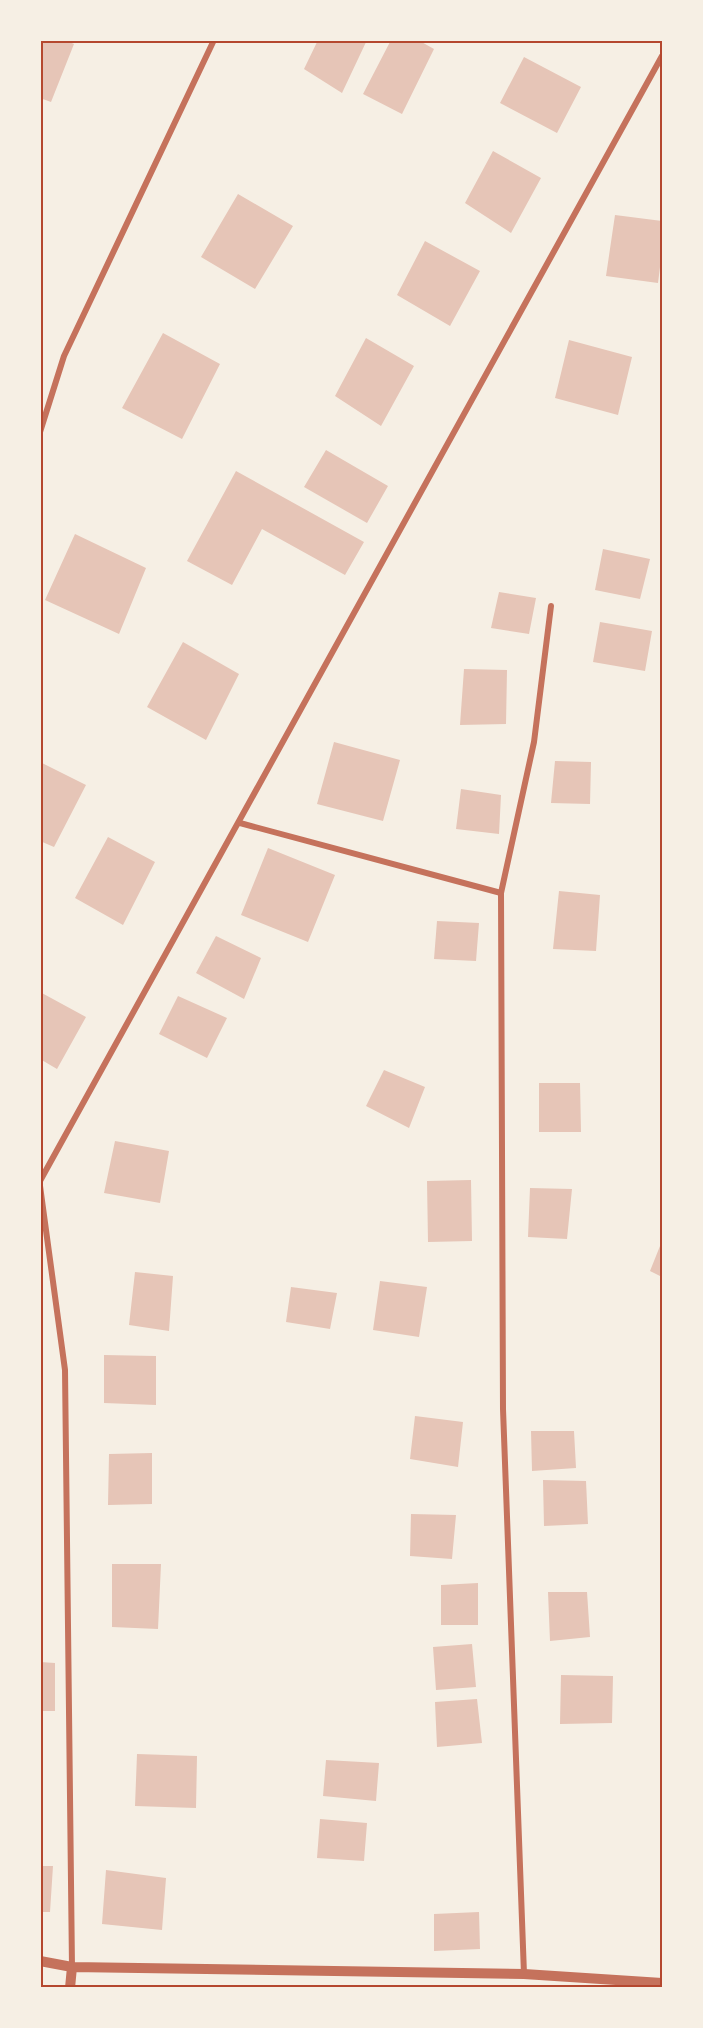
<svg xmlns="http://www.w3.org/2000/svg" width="703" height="2028" viewBox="0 0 703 2028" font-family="Inter,sans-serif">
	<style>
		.building { fill: #e6c5b7 }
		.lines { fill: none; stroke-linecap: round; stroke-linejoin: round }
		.minor { stroke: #c5725c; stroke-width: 6 }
		.tertiary { stroke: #c5725c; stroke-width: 10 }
		.neatline { fill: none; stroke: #b5482f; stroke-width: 2 }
	</style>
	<rect width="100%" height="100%" fill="#f6efe4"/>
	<path class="building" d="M 40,40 L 65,40 L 74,44 L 51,102 L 40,98 Z
		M 318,40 L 367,40 L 342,93 L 304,69 Z
		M 391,40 L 418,40 L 434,49 L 402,114 L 363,94 Z
		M 524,57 L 581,87 L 557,133 L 500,103 Z
		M 493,151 L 541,178 L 511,233 L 465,203 Z
		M 238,194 L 293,226 L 255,289 L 201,257 Z
		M 615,215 L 662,221 L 662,251 L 658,283 L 606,276 Z
		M 425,241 L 480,271 L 450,326 L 397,295 Z
		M 163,333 L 220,364 L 182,439 L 122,408 Z
		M 366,338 L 414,366 L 381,426 L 335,396 Z
		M 569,340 L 632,357 L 618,415 L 555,398 Z
		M 326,450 L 388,486 L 367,523 L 304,487 Z
		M 236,471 L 364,542 L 345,575 L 262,529 L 232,585 L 187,561 Z
		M 75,534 L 146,568 L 119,634 L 45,600 Z
		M 603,549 L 650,559 L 640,599 L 595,590 Z
		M 499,592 L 536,598 L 529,634 L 491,628 Z
		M 600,622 L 652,631 L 645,671 L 593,662 Z
		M 183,642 L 239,674 L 206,740 L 147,707 Z
		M 464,669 L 507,670 L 506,724 L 460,725 Z
		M 334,742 L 400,760 L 383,821 L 317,804 Z
		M 555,761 L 591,762 L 590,804 L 551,803 Z
		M 40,762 L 86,785 L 54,847 L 40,841 Z
		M 461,789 L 501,795 L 499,834 L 456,829 Z
		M 108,837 L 155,862 L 123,925 L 75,898 Z
		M 268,848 L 335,875 L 308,942 L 241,915 Z
		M 559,891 L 600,895 L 596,951 L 553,949 Z
		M 437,921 L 479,923 L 476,961 L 434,959 Z
		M 216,936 L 261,958 L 244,999 L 196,973 Z
		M 40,992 L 86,1017 L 57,1069 L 40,1059 Z
		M 178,996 L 227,1018 L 207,1058 L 159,1034 Z
		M 384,1070 L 425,1087 L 409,1128 L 366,1106 Z
		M 539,1083 L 580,1083 L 581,1132 L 539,1132 Z
		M 115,1141 L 169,1151 L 160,1203 L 104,1193 Z
		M 471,1180 L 472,1241 L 428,1242 L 427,1181 Z
		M 530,1188 L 572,1189 L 567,1239 L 528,1237 Z
		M 662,1241 L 662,1277 L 650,1271 Z
		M 135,1272 L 173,1276 L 169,1331 L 129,1325 Z
		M 380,1281 L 427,1287 L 419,1337 L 373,1330 Z
		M 291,1287 L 337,1293 L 330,1329 L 286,1322 Z
		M 104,1355 L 156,1356 L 156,1405 L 104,1403 Z
		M 415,1416 L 463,1422 L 458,1467 L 410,1459 Z
		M 531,1431 L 574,1431 L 576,1468 L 532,1471 Z
		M 152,1453 L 152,1504 L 108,1505 L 109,1454 Z
		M 543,1480 L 586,1481 L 588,1524 L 544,1526 Z
		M 411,1514 L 456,1515 L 452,1559 L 410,1556 Z
		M 112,1564 L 161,1564 L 158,1629 L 112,1627 Z
		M 478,1583 L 478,1625 L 441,1625 L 441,1585 Z
		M 548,1592 L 587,1592 L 590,1637 L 550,1641 Z
		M 472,1644 L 476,1687 L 436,1690 L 433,1647 Z
		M 40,1662 L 55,1663 L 55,1711 L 40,1711 Z
		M 561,1675 L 613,1676 L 612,1723 L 560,1724 Z
		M 477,1699 L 482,1743 L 437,1747 L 435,1702 Z
		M 137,1754 L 197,1756 L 196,1808 L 135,1806 Z
		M 326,1760 L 379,1763 L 376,1801 L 323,1796 Z
		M 320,1819 L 367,1823 L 364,1861 L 317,1858 Z
		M 40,1866 L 53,1866 L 50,1912 L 40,1912 Z
		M 106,1870 L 166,1878 L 162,1930 L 102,1924 Z
		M 479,1912 L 480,1949 L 434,1951 L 434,1914 Z"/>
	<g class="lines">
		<path class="minor" d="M 40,432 L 64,356 L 214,40
			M 240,823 L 501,893 L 503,1409 L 524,1974
			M 501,893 L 534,742 L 551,606
			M 40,1181 L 662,56
			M 40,1186 L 65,1370 L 72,1967"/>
		<path class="tertiary" d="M 40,1961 L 72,1967 L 524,1974 L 662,1983
			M 70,1988 L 72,1967"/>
	</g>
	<rect width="703" height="2028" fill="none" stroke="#f6efe4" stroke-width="84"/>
	<rect x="42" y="42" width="619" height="1944" class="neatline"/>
</svg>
